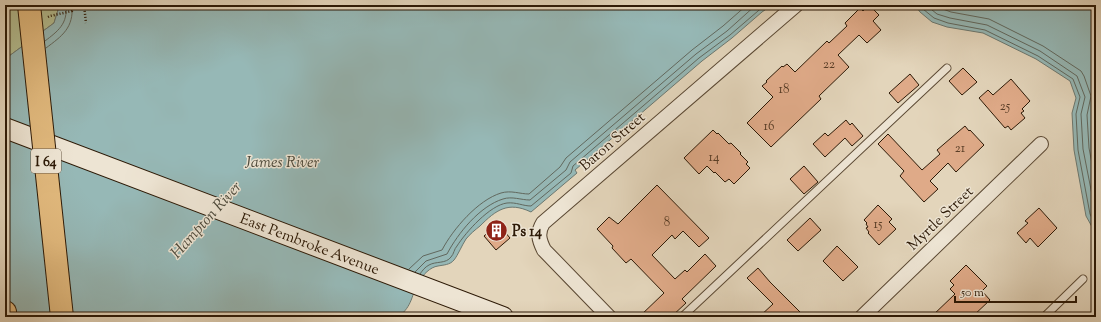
<svg xmlns="http://www.w3.org/2000/svg" width="1101" height="322" viewBox="0 0 1101 322" font-family="'Sorts Mill Goudy',serif">
	<style>
		.green { fill: #b4bd90; stroke: #706b4b }
		.water { fill: #96b8b6; stroke: #6c7870 }
		.lines { fill: none; stroke-linecap: round; stroke-linejoin: round }
		.shore { stroke: #61685e; stroke-width: 1 }
		.building { fill: #dfaa88; stroke: #2c1906 }
		.service-casing { stroke: #5a4833; stroke-width: 9 }
		.minor-casing { stroke: #5a4833; stroke-width: 16 }
		.secondary-casing { stroke: #2c1906; stroke-width: 22 }
		.motorway-casing { stroke: #2c1906; stroke-width: 24 }
		.path { stroke: #2c1906; stroke-width: 2.5; stroke-dasharray: 1 2; stroke-linecap: butt }
		.service { stroke: #ede4d3; stroke-width: 7 }
		.minor { stroke: #ede4d3; stroke-width: 14 }
		.secondary { stroke: #ede4d3; stroke-width: 20 }
		.motorway { stroke: #e2ba7e; stroke-width: 22 }
		.motorway-bridge-casing { stroke: #2c1906; stroke-width: 24; stroke-linecap: butt }
		.motorway-bridge { stroke: #e2ba7e; stroke-width: 22 }
		.labels { text-anchor: middle; stroke-width: 3; stroke-linejoin: round; paint-order: stroke }
		.number-label { font-size: 13px; fill: #593d26 }
		.shield { fill: #ede4d3; stroke: #665644; stroke-width: 1 }
		.shield-label { font-size: 14px; font-weight: bold; fill: #2c1906 }
		.street-label { font-size: 15px; fill: #2c1906; stroke: #ede4d3 }
		.poi-label { font-size: 15px; font-weight: bold; fill: #2c1906; stroke: #ede4d3; text-anchor: start }
		.water-label { font-size: 16px; font-style: italic; fill: #4c493b; stroke: #ede4d3 }
	</style>
	<rect width="100%" height="100%" fill="#e3d5bb"/>
	<filter id="stains"><feTurbulence type="fractalNoise" baseFrequency=".005" numOctaves="4"/><feColorMatrix values="0 0 0 0 .2 0 0 0 0 .09 0 0 0 0 .02 0 0 0 .5 -.17"/></filter>
	<radialGradient id="worn" r=".72"><stop offset=".6" stop-color="#630" stop-opacity="0"/><stop offset="1" stop-color="#630" stop-opacity=".3"/></radialGradient>
	<path class="green" d="M 5,5 L 57,5 L 58,10 L 54,23 L 5,59 Z"/>
	<path class="water" d="M 57,5 L 772,5 L 762,12 L 732,38 L 702,61 L 575,170 L 577,173 L 531,212 C 508,201 496,210 480,226 C 475,230 470,234 466,239 C 462,245 458,255 454,260 C 450,265 443,265 438,266 C 430,267 423,275 419,281 C 411,295 413,306 398,317 L 5,317 L 5,59 L 54,23 L 58,10 Z
		M 915,5 L 1096,5 L 1096,234 L 1086,216 L 1074,150 L 1072,113 L 1076,98 L 1070,81 L 1036,59 L 983,33 L 947,27 L 932,22 L 920,12 Z"/>
	<g class="lines">
		<path class="shore" d="M 920,5 L 923,9 L 934,18 L 948,23 L 985,30 L 1038,56 L 1073,79 L 1080,97 L 1076,114 L 1078,150 L 1090,214 L 1096,226
			M 926,5 L 937,14 L 950,18 L 987,25 L 1040,51 L 1077,76 L 1085,97 L 1081,114 L 1083,149 L 1096,215
			M 935,5 L 940,8 L 951,12 L 989,19 L 1043,46 L 1081,71 L 1084,76 L 1091,96 L 1087,115 L 1089,148 L 1096,185
			M 45,41 C 58,31 68,24 66,5
			M 46,48 C 62,36 74,28 72,5
			M 409,269 L 423,256 L 442,250 C 453,229 478,200 501,193 C 511,190 520,194 529,194 L 560,167 L 566,158 L 692,50 L 723,26 L 747,5
			M 415,272 L 426,261 L 447,254 C 458,233 480,206 503,199 C 512,196 521,200 530,200 L 566,170 L 570,162 L 696,54 L 727,31 L 756,5
			M 420,274 C 422,271 425,267 429,265 C 436,261 446,264 451,257 C 454,254 454,249 457,246 C 466,232 490,205 507,203 C 516,202 523,206 531,206 L 571,173 L 573,166 L 699,58 L 730,35 L 765,5"/>
	</g>
	<path class="building" d="M 869,5 L 879,15 L 873,21 L 881,30 L 867,43 L 859,35 L 838,55 L 849,67 L 819,96 L 821,99 L 771,147 L 747,123 L 773,97 L 762,86 L 767,82 L 766,81 L 782,66 L 783,67 L 787,64 L 795,72 L 827,41 L 829,43 L 847,26 L 845,23 L 860,8 L 863,11 Z
		M 963,68 L 977,82 L 962,95 L 949,81 Z
		M 910,74 L 919,85 L 898,103 L 889,93 Z
		M 1011,79 L 1030,101 L 1022,109 L 1024,111 L 1021,113 L 1025,118 L 1011,130 L 1008,126 L 1005,128 L 979,98 L 988,90 L 993,95 Z
		M 846,120 L 850,125 L 852,123 L 863,136 L 852,146 L 845,138 L 825,157 L 813,144 L 825,133 L 828,136 Z
		M 965,126 L 969,131 L 970,130 L 984,145 L 956,172 L 948,163 L 930,181 L 938,189 L 924,202 L 900,176 L 904,171 L 878,144 L 888,134 L 922,170 L 940,154 L 937,150 Z
		M 713,130 L 717,134 L 718,133 L 729,144 L 731,143 L 741,153 L 740,154 L 748,162 L 746,164 L 750,168 L 734,184 L 729,179 L 725,182 L 715,172 L 714,173 L 707,166 L 699,174 L 684,158 Z
		M 804,166 L 818,182 L 804,194 L 790,179 Z
		M 657,185 L 709,238 L 699,247 L 683,231 L 675,239 L 672,235 L 652,255 L 675,279 L 685,270 L 687,272 L 705,254 L 716,266 L 682,299 L 686,303 L 671,317 L 639,317 L 664,293 L 631,259 L 626,263 L 612,248 L 613,246 L 597,229 L 609,217 L 618,224 Z
		M 878,205 L 892,219 L 889,222 L 896,229 L 879,245 L 868,233 L 869,232 L 866,228 L 868,227 L 866,224 L 867,223 L 864,220 Z
		M 1039,208 L 1057,228 L 1038,247 L 1030,238 L 1026,243 L 1017,233 L 1028,223 L 1025,221 Z
		M 810,218 L 821,230 L 798,251 L 787,240 Z
		M 498,224 L 510,238 L 496,250 L 484,236 Z
		M 837,246 L 858,267 L 843,281 L 823,261 Z
		M 966,265 L 987,286 L 982,291 L 990,300 L 972,317 L 931,317 L 955,294 L 950,289 L 954,285 L 950,281 Z
		M 758,268 L 770,282 L 805,317 L 759,317 L 773,304 L 747,278 Z"/>
	<g class="lines">
		<defs>
			<path id="service" d="M 682,317 L 947,68
				M 1044,317 L 1083,279"/>
			<path id="minor" d="M 609,317 L 544,250 C 539,240 537,233 543,223 L 796,5
				M 862,317 L 1041,144"/>
			<g id="secondary">
				<path id="s1" d="M 5,128 L 503,317"/>
			</g>
			<path id="motorway" d="M 5,312 L 5,317"/>
		</defs>
		<use href="#service" class="service-casing"/>
		<use href="#minor" class="minor-casing"/>
		<use href="#secondary" class="secondary-casing"/>
		<use href="#motorway" class="motorway-casing"/>
		<path class="path" d="M 84,5 L 86,23
			M 5,7 L 8,35 L 5,45
			M 48,17 L 50,16 L 72,11 L 72,5"/>
		<use href="#service" class="service"/>
		<use href="#minor" class="minor"/>
		<use href="#secondary" class="secondary"/>
		<use href="#motorway" class="motorway"/>
		<defs>
			<path id="motorway-bridge" d="M 29,5 L 62,317"/>
		</defs>
		<use href="#motorway-bridge" class="motorway-bridge-casing"/>
		<use href="#motorway-bridge" class="motorway-bridge"/>
	</g>
	<defs>
		<symbol id="building-disc" viewBox="-11 -11 22 22"><circle r="9.5" fill="#8f2418" stroke="#ede4d3"/><path d="M-4-6H4V6H1V3H-1V6H-4ZM-2.5-4.3h1.7v1.8h-1.7ZM.8-4.3h1.7v1.8H.8ZM-2.5-1h1.7V.8h-1.7ZM.8-1h1.7V.8H.8Z" fill="#fff"/></symbol>
	</defs>
	<g fill-rule="evenodd">
		<use href="#building-disc" x="484" y="218" width="25" height="25"/>
	</g>
	<g class="labels">
		<g class="number-label">
			<text x="829" y="68">22</text>
			<text x="784" y="93">18</text>
			<text x="1005" y="110">25</text>
			<text x="769" y="130">16</text>
			<text x="960" y="152">21</text>
			<text x="714" y="161">14</text>
			<text x="667" y="226">8</text>
			<text x="878" y="228">15</text>
		</g>
		<rect class="shield" x="31" y="149" width="30" height="24" rx="3"/>
		<g class="shield-label">
			<text x="46" y="166">I 64</text>
		</g>
		<g class="street-label">
			<text transform="translate(612 141) rotate(-41)" y="5">Baron Street</text>
			<text transform="translate(940 218) rotate(-44)" y="5">Myrtle Street</text>
			<text dy="5" stroke="none"><textPath href="#s1" startOffset="326">East Pembroke Avenue</textPath></text>
		</g>
		<g class="poi-label">
			<text x="512" y="236">Ps 14</text>
		</g>
		<g class="water-label">
			<text x="282" y="167">James River</text>
			<text transform="translate(205 219) rotate(-48)" y="6">Hampton River</text>
		</g>
	</g>
	<rect width="1101" height="322" fill="none" stroke="#e3d5bb" stroke-width="20"/>
	<rect x="6" y="6" width="1089" height="310" fill="none" stroke="#2c1906" stroke-width="2"/>
	<rect x="10" y="10" width="1081" height="302" fill="none" stroke="#2c1906"/>
	<path d="M955 296v6h121v-6" fill="none" stroke="#2c1906" stroke-width="2"/>
	<text x="961" y="296" font-size="12" fill="#2c1906" stroke="#ede4d3" stroke-width="3" paint-order="stroke">50 m</text>
	<rect width="100%" height="100%" filter="url(#stains)"/>
	<rect width="100%" height="100%" fill="url(#worn)"/>
</svg>
